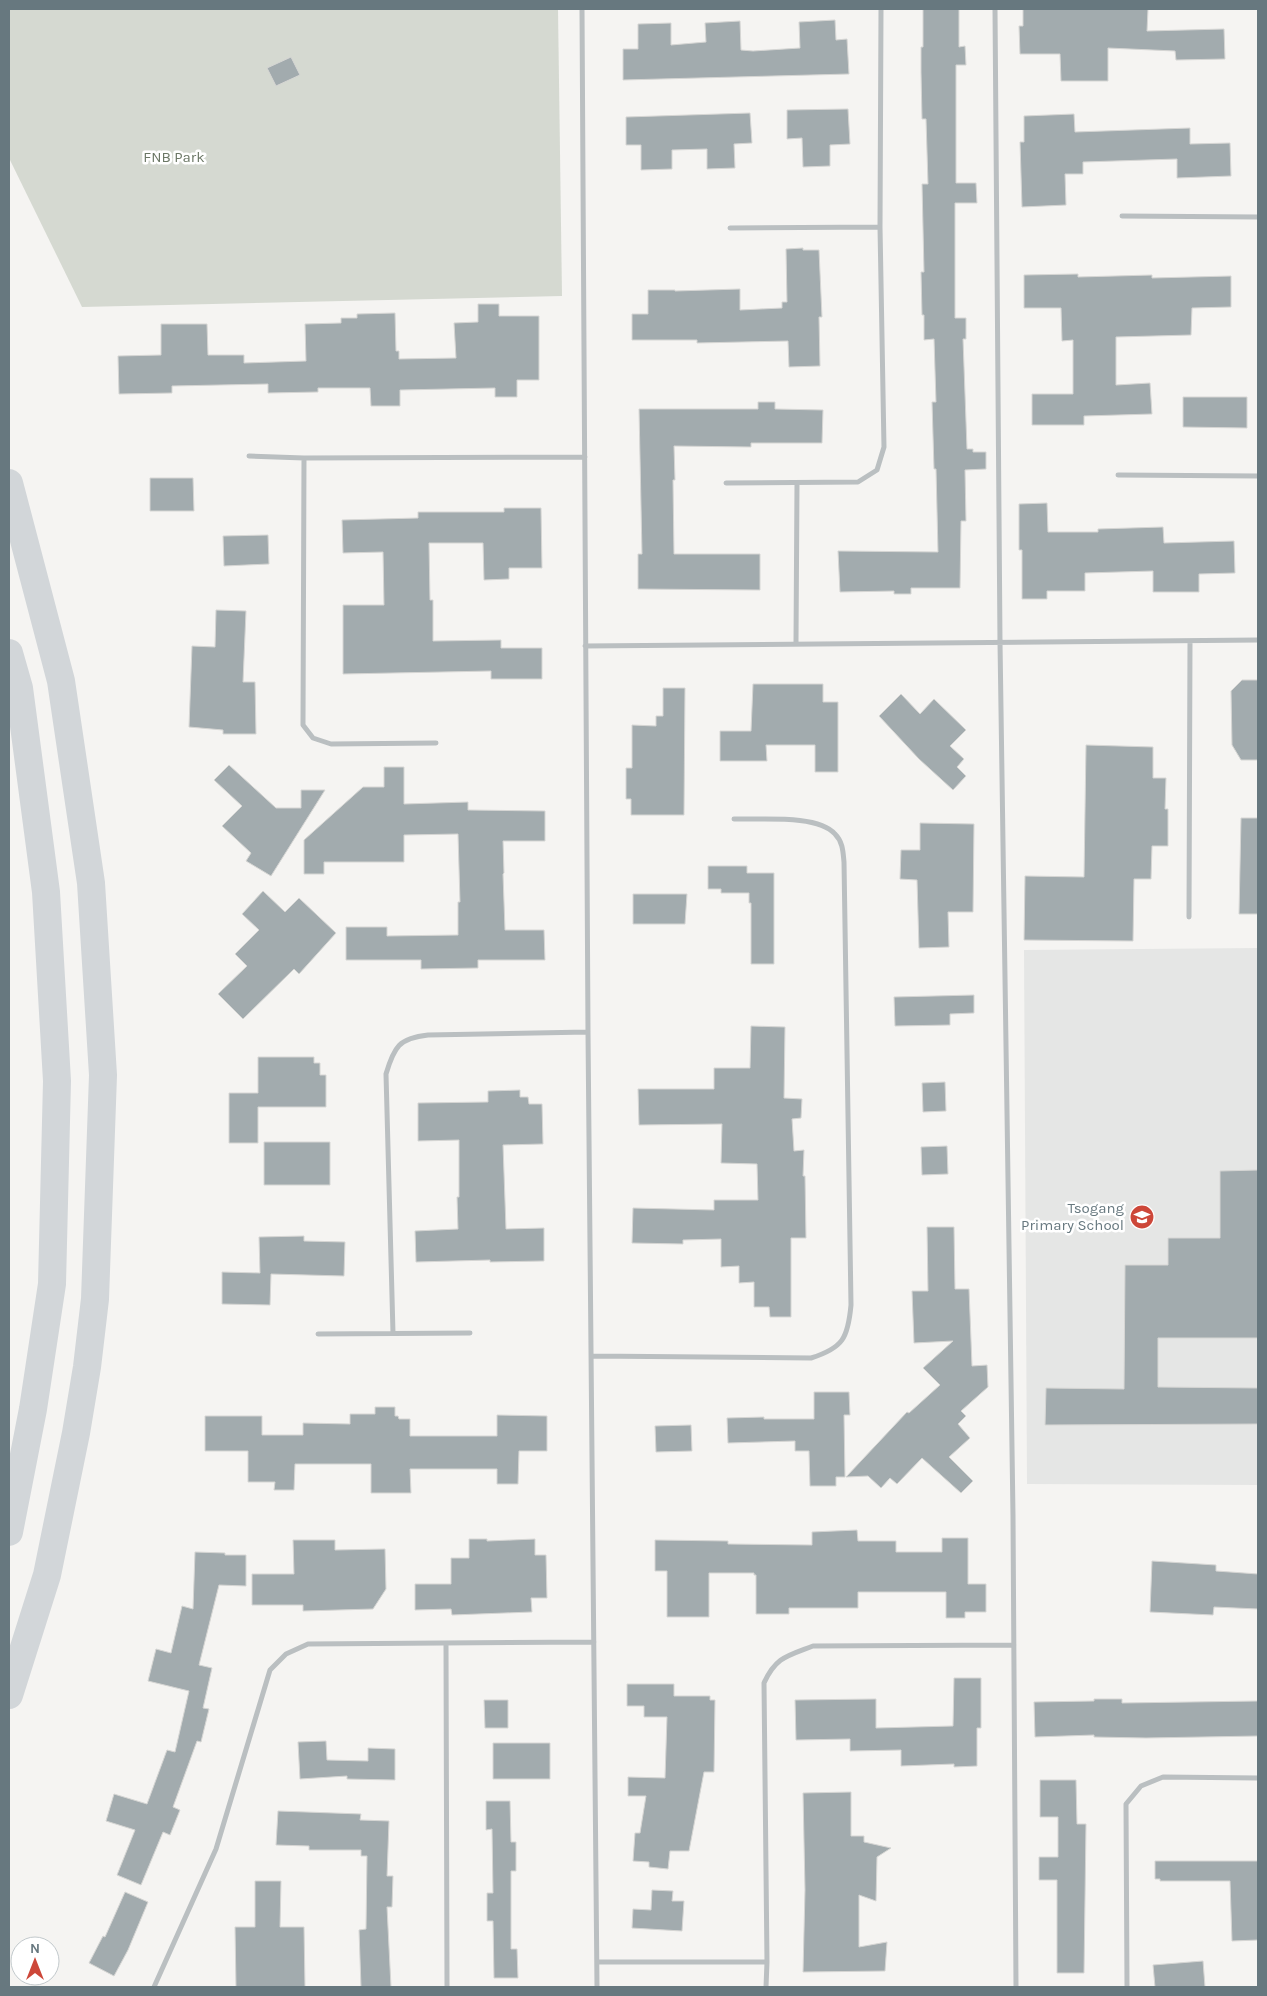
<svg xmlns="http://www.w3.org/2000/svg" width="1267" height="1996" viewBox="0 0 1267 1996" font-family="Karla,sans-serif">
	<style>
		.built { fill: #e5e6e5 }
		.green { fill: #d5d9d1 }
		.building { fill: #a2abae; stroke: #d6d6d4 }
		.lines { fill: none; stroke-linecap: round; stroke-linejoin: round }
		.minor { stroke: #babfc1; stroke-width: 5 }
		.primary { stroke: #d2d6d9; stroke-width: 28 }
		.labels { text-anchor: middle; stroke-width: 5; stroke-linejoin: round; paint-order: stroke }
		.park-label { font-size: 15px; fill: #6b7765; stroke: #fff }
		.poi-label { font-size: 15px; fill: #67787f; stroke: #fff; text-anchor: end }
	</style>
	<rect width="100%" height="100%" fill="#f5f4f2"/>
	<path class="built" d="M 1258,948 L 1258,1485 L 1027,1484 L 1024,950 Z"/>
	<path class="green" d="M 9,9 L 558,9 L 562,296 L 82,307 L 9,158 Z"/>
	<path class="building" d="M 923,9 L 959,9 L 959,47 L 965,46 L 966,65 L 956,65 L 956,183 L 976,183 L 977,203 L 955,203 L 955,318 L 966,318 L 966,339 L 963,339 L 967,449 L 973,449 L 973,452 L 986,452 L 986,469 L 965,470 L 966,521 L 961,521 L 960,588 L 911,588 L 911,594 L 894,594 L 894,591 L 840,592 L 838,551 L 938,552 L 936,469 L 934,469 L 932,402 L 936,402 L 934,339 L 924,340 L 924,315 L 922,315 L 921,272 L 924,272 L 922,184 L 928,184 L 926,119 L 922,119 L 921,72 L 921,47 L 923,47 Z
		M 1023,9 L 1148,9 L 1147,31 L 1224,29 L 1225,59 L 1176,60 L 1175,51 L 1108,48 L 1108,81 L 1061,81 L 1060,54 L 1020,54 L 1019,26 L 1023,26 Z
		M 835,20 L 836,40 L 847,39 L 849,74 L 623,80 L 623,49 L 638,49 L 638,24 L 671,23 L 671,45 L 706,42 L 705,23 L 740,21 L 741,50 L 753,51 L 800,48 L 799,22 Z
		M 291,57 L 300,75 L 276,86 L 267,68 Z
		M 848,109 L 850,144 L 830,145 L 830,166 L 803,167 L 802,138 L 787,139 L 787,110 Z
		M 750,113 L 752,143 L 734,144 L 735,168 L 707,169 L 707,149 L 672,150 L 672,169 L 641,170 L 641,145 L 626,145 L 626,117 Z
		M 1074,114 L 1075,132 L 1190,128 L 1190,144 L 1230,143 L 1231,176 L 1177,178 L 1177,159 L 1083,162 L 1083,174 L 1065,174 L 1066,205 L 1022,207 L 1020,142 L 1024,142 L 1024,116 Z
		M 803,248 L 803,250 L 819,250 L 822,317 L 819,317 L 820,366 L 789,367 L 788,341 L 697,343 L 697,340 L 632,340 L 632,314 L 648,314 L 648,290 L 675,290 L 675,291 L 740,289 L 740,310 L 782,308 L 782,302 L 787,302 L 786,249 Z
		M 1078,274 L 1078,277 L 1152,275 L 1152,278 L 1231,276 L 1231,307 L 1192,308 L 1191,335 L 1116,337 L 1116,385 L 1150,383 L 1152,414 L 1084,416 L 1084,425 L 1032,425 L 1032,394 L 1073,394 L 1073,340 L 1062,341 L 1061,308 L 1024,308 L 1024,275 Z
		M 478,304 L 499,304 L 499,316 L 539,316 L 539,380 L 517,380 L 517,397 L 495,397 L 495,388 L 400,390 L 400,406 L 371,406 L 370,388 L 318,388 L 318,392 L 268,393 L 268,384 L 172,386 L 172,393 L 119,394 L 118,356 L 161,355 L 161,324 L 207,324 L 208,355 L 244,355 L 244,363 L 306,361 L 305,324 L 341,323 L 341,318 L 357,318 L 357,314 L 395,313 L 396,351 L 399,351 L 399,359 L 456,358 L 454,323 L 478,322 Z
		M 1183,397 L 1247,397 L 1247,428 L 1183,427 Z
		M 758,402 L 775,402 L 775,409 L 823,410 L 822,443 L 751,443 L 751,447 L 674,446 L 675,480 L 673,480 L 674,554 L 760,554 L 760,590 L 638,589 L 638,554 L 642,554 L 639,409 L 758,409 Z
		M 150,478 L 193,478 L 194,511 L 150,511 Z
		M 1047,503 L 1048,532 L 1098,532 L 1098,529 L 1163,527 L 1164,543 L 1234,541 L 1235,573 L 1199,574 L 1199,592 L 1153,592 L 1153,571 L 1085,573 L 1085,591 L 1047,591 L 1047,599 L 1022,599 L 1022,550 L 1019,550 L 1019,504 Z
		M 504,508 L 541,508 L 542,568 L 509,568 L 509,579 L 484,580 L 483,543 L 429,543 L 430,600 L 433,600 L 433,641 L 501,640 L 501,648 L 542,648 L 542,679 L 491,679 L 491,671 L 343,674 L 343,605 L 384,605 L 383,552 L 343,553 L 342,520 L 418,518 L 418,512 L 504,512 Z
		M 268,535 L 269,564 L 224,566 L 223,536 Z
		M 216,610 L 246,611 L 243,682 L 255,682 L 256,734 L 223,734 L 223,730 L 189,727 L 192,646 L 215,647 Z
		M 1242,680 L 1258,680 L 1258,760 L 1241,760 L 1232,745 L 1231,691 Z
		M 753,684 L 823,684 L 823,702 L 838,702 L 838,772 L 815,772 L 815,745 L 766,745 L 767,761 L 720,761 L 720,731 L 751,731 Z
		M 663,688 L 685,688 L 684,815 L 631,815 L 631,799 L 626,799 L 626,768 L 632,768 L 632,725 L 656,726 L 656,716 L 663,716 Z
		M 901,694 L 920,714 L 934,699 L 966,730 L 950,746 L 964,759 L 957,767 L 966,776 L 953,790 L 919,759 L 879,716 Z
		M 1086,745 L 1153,747 L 1153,778 L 1166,778 L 1165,809 L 1168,809 L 1168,846 L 1152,846 L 1151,879 L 1134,879 L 1133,941 L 1024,940 L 1025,876 L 1084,877 Z
		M 229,765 L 276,808 L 301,808 L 301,790 L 325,790 L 271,876 L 246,861 L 251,853 L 222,826 L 242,806 L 214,780 Z
		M 384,767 L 404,767 L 404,804 L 468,802 L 468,810 L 545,811 L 545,841 L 503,841 L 504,873 L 503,874 L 505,930 L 544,930 L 545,960 L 478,960 L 478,968 L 421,969 L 421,960 L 346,960 L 346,927 L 387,927 L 387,936 L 458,935 L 458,902 L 460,902 L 458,834 L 404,835 L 404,862 L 324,862 L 324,874 L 304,874 L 304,840 L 363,787 L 384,787 Z
		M 1241,818 L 1258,818 L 1258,914 L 1239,914 Z
		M 920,823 L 974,824 L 973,912 L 948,912 L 949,947 L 919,948 L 917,880 L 900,879 L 901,850 L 920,850 Z
		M 708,866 L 747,866 L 747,873 L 774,873 L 774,964 L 751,964 L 751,903 L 749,903 L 749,893 L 721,893 L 721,889 L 708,889 Z
		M 263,891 L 285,912 L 299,898 L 336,933 L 299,974 L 294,969 L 243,1019 L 218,994 L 247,966 L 235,954 L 259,930 L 242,914 Z
		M 633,894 L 687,894 L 685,924 L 633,924 Z
		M 974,995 L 974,1013 L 950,1014 L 950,1025 L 895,1026 L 894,997 Z
		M 751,1026 L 785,1027 L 784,1098 L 802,1099 L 801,1118 L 792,1119 L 794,1151 L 804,1150 L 803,1176 L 805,1176 L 806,1238 L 791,1238 L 791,1317 L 770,1317 L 769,1307 L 754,1307 L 754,1282 L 739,1283 L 739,1266 L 721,1267 L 721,1239 L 683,1240 L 683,1244 L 632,1243 L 633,1208 L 714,1210 L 714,1200 L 758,1200 L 757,1164 L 721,1163 L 722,1124 L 639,1125 L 638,1089 L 714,1089 L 714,1068 L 750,1068 Z
		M 258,1057 L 314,1057 L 314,1063 L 320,1063 L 320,1075 L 326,1075 L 326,1107 L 258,1107 L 258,1143 L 229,1143 L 229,1093 L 258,1093 Z
		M 945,1082 L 946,1111 L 923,1112 L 922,1083 Z
		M 520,1090 L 520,1097 L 528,1097 L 529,1104 L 542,1104 L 543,1144 L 503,1145 L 506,1229 L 544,1228 L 544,1261 L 490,1262 L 490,1260 L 416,1262 L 415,1231 L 458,1229 L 457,1197 L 459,1197 L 459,1140 L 418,1141 L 418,1103 L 488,1102 L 488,1091 Z
		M 264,1142 L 330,1142 L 330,1185 L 264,1185 Z
		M 947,1146 L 948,1174 L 922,1175 L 921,1147 Z
		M 1258,1170 L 1258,1338 L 1158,1338 L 1158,1387 L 1258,1388 L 1258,1424 L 1045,1425 L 1046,1388 L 1124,1389 L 1125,1265 L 1168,1265 L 1168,1238 L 1220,1238 L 1220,1171 Z
		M 927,1227 L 954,1227 L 955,1289 L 969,1289 L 972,1366 L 987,1365 L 988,1387 L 961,1411 L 966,1416 L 958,1424 L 970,1438 L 949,1457 L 973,1481 L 961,1493 L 922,1458 L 897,1484 L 890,1478 L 881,1488 L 868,1476 L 846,1477 L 907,1412 L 909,1413 L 940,1385 L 923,1368 L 953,1341 L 914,1343 L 912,1291 L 928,1291 Z
		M 304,1236 L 304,1241 L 345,1242 L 344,1276 L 271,1274 L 270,1305 L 222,1304 L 222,1272 L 260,1273 L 259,1237 Z
		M 814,1392 L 849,1392 L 850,1415 L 844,1415 L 845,1477 L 836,1477 L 836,1486 L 810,1486 L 809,1451 L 795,1451 L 795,1441 L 728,1443 L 727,1418 L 764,1417 L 764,1419 L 814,1419 Z
		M 375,1407 L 395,1407 L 395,1416 L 398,1416 L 399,1419 L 410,1419 L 410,1436 L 497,1436 L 497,1415 L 547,1416 L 547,1451 L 519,1451 L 518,1484 L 497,1484 L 497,1469 L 410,1469 L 411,1493 L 371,1493 L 371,1464 L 295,1464 L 294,1490 L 274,1490 L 275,1482 L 248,1482 L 248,1451 L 205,1451 L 205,1416 L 262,1416 L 262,1435 L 303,1435 L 303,1423 L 350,1424 L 350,1414 L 375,1414 Z
		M 691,1425 L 692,1451 L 656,1452 L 655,1426 Z
		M 857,1530 L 858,1541 L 896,1541 L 896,1552 L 942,1552 L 942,1538 L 968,1538 L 968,1584 L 986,1584 L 986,1612 L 965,1612 L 965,1618 L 946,1618 L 946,1592 L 858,1592 L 858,1608 L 789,1608 L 789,1614 L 756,1614 L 756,1575 L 754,1575 L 754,1573 L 709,1573 L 709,1617 L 667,1617 L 667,1571 L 655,1571 L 655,1540 L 728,1541 L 728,1544 L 812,1545 L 812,1532 Z
		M 469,1539 L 487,1539 L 487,1541 L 535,1539 L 535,1555 L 546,1555 L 547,1598 L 531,1598 L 532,1612 L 452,1615 L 451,1609 L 415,1610 L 415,1584 L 451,1584 L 451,1558 L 469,1558 Z
		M 293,1540 L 335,1540 L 335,1550 L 385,1549 L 386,1589 L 373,1609 L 303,1611 L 303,1605 L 252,1605 L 252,1574 L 294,1574 Z
		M 195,1552 L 225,1553 L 225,1555 L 246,1555 L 246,1586 L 219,1585 L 199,1665 L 212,1668 L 203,1708 L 209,1709 L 201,1742 L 197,1741 L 173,1807 L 180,1810 L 170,1835 L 163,1832 L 141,1885 L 117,1875 L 135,1830 L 106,1821 L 114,1794 L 147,1804 L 167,1750 L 175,1752 L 189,1691 L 148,1681 L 156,1649 L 171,1653 L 182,1606 L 193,1609 Z
		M 1152,1561 L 1216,1565 L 1216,1571 L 1258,1574 L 1258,1609 L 1214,1607 L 1213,1615 L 1150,1612 Z
		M 954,1678 L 981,1678 L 981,1728 L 977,1728 L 977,1766 L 954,1767 L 954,1764 L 901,1766 L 901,1750 L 850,1751 L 850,1739 L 796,1740 L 795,1700 L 876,1699 L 876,1728 L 953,1726 Z
		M 627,1684 L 674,1684 L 674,1696 L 710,1696 L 710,1700 L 715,1700 L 714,1772 L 704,1772 L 689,1851 L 670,1851 L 668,1869 L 649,1867 L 649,1862 L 633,1861 L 635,1833 L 640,1833 L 646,1796 L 628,1796 L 628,1777 L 665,1778 L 667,1717 L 644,1717 L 644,1706 L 627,1706 Z
		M 1094,1699 L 1122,1699 L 1122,1703 L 1258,1701 L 1258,1736 L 1146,1738 L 1094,1737 L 1094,1735 L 1035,1737 L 1034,1702 L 1094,1701 Z
		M 484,1700 L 508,1700 L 508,1728 L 485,1728 Z
		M 326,1741 L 327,1760 L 368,1761 L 368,1748 L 395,1749 L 395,1780 L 347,1779 L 347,1776 L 300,1779 L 298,1742 Z
		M 493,1743 L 550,1743 L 550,1779 L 493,1779 Z
		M 1040,1780 L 1076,1780 L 1077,1824 L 1086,1824 L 1084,1973 L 1057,1973 L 1057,1880 L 1039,1880 L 1039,1857 L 1058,1857 L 1058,1817 L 1040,1817 Z
		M 851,1792 L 851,1836 L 864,1836 L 864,1842 L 891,1848 L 877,1857 L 876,1901 L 859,1895 L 859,1947 L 887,1942 L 885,1971 L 803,1972 L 805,1890 L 803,1793 Z
		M 486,1801 L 510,1801 L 511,1842 L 516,1842 L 516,1871 L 511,1871 L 511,1949 L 517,1949 L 518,1978 L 494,1978 L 493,1921 L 487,1921 L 487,1893 L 493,1893 L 492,1829 L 486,1830 Z
		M 278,1811 L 361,1814 L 360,1820 L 389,1821 L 387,1876 L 393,1876 L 392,1907 L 387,1907 L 391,1987 L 361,1987 L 359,1930 L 366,1929 L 367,1856 L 361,1856 L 361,1850 L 309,1850 L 309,1846 L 276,1845 Z
		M 1155,1861 L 1258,1861 L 1258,1940 L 1232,1941 L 1230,1881 L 1160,1881 L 1160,1879 L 1155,1879 Z
		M 255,1881 L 281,1881 L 280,1927 L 304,1927 L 305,1987 L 236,1987 L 235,1927 L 255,1927 Z
		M 652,1890 L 673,1891 L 672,1901 L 684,1901 L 682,1931 L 632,1928 L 633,1909 L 651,1910 Z
		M 125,1892 L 148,1902 L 128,1950 L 114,1976 L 89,1963 L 103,1936 L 105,1937 Z
		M 1203,1961 L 1205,1987 L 1155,1987 L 1153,1965 Z"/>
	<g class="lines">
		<path class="minor" d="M 582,9 L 588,1032 L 597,1987
			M 995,9 L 1000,642 L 1013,1515 L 1016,1987
			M 1122,216 L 1258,217
			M 730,228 L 880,227
			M 249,456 L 304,458 L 585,457
			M 304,458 L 303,725 L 313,738 L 331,744 L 436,743
			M 1118,475 L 1258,476
			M 726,483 L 858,482 L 877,470 L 884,447 L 880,227 L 881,9
			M 796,643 L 797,483
			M 585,646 L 1258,640
			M 1189,917 L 1190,641
			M 393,1333 L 386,1074 C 394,1047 399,1038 428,1035 L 588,1032
			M 318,1334 L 470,1333
			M 591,1356 L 811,1358 C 843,1348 848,1338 851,1305 L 844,862 C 843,852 843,842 835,834 C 818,814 760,820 734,819
			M 446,1643 L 447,1987
			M 597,1962 L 767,1962
			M 154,1987 L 216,1849 L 270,1670 L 286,1654 L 308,1644 L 594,1642
			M 766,1987 L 767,1962 L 764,1683 C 776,1657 787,1656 813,1646 L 1014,1645
			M 1127,1987 L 1126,1804 L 1141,1786 L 1163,1777 L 1258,1778"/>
		<path class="primary" d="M 9,483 L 61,681 L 91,883 L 103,1075 L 95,1299 L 87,1367 L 76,1433 L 47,1575 L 9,1695
			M 9,653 L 19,688 L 46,892 L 57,1081 L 52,1284 L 33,1409 L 9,1532"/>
	</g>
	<defs>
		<symbol id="school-disc" viewBox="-11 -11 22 22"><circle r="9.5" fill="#cd4739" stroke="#fff"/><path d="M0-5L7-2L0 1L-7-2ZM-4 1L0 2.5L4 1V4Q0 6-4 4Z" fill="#fff"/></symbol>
	</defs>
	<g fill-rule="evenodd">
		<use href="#school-disc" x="1128" y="1203" width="28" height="28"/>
	</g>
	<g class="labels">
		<g class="park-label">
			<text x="174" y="162">FNB Park</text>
		</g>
		<g class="poi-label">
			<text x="1124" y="1213">Tsogang<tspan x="1124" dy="17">Primary School</tspan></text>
		</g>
	</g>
	<rect width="1267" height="1996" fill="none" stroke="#67787f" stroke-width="20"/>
	<g transform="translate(35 1961)"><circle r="24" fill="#ffffff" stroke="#c2c9cc"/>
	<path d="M0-4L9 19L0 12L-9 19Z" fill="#cd4739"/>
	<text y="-8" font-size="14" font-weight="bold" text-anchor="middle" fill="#67787f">N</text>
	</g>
</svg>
